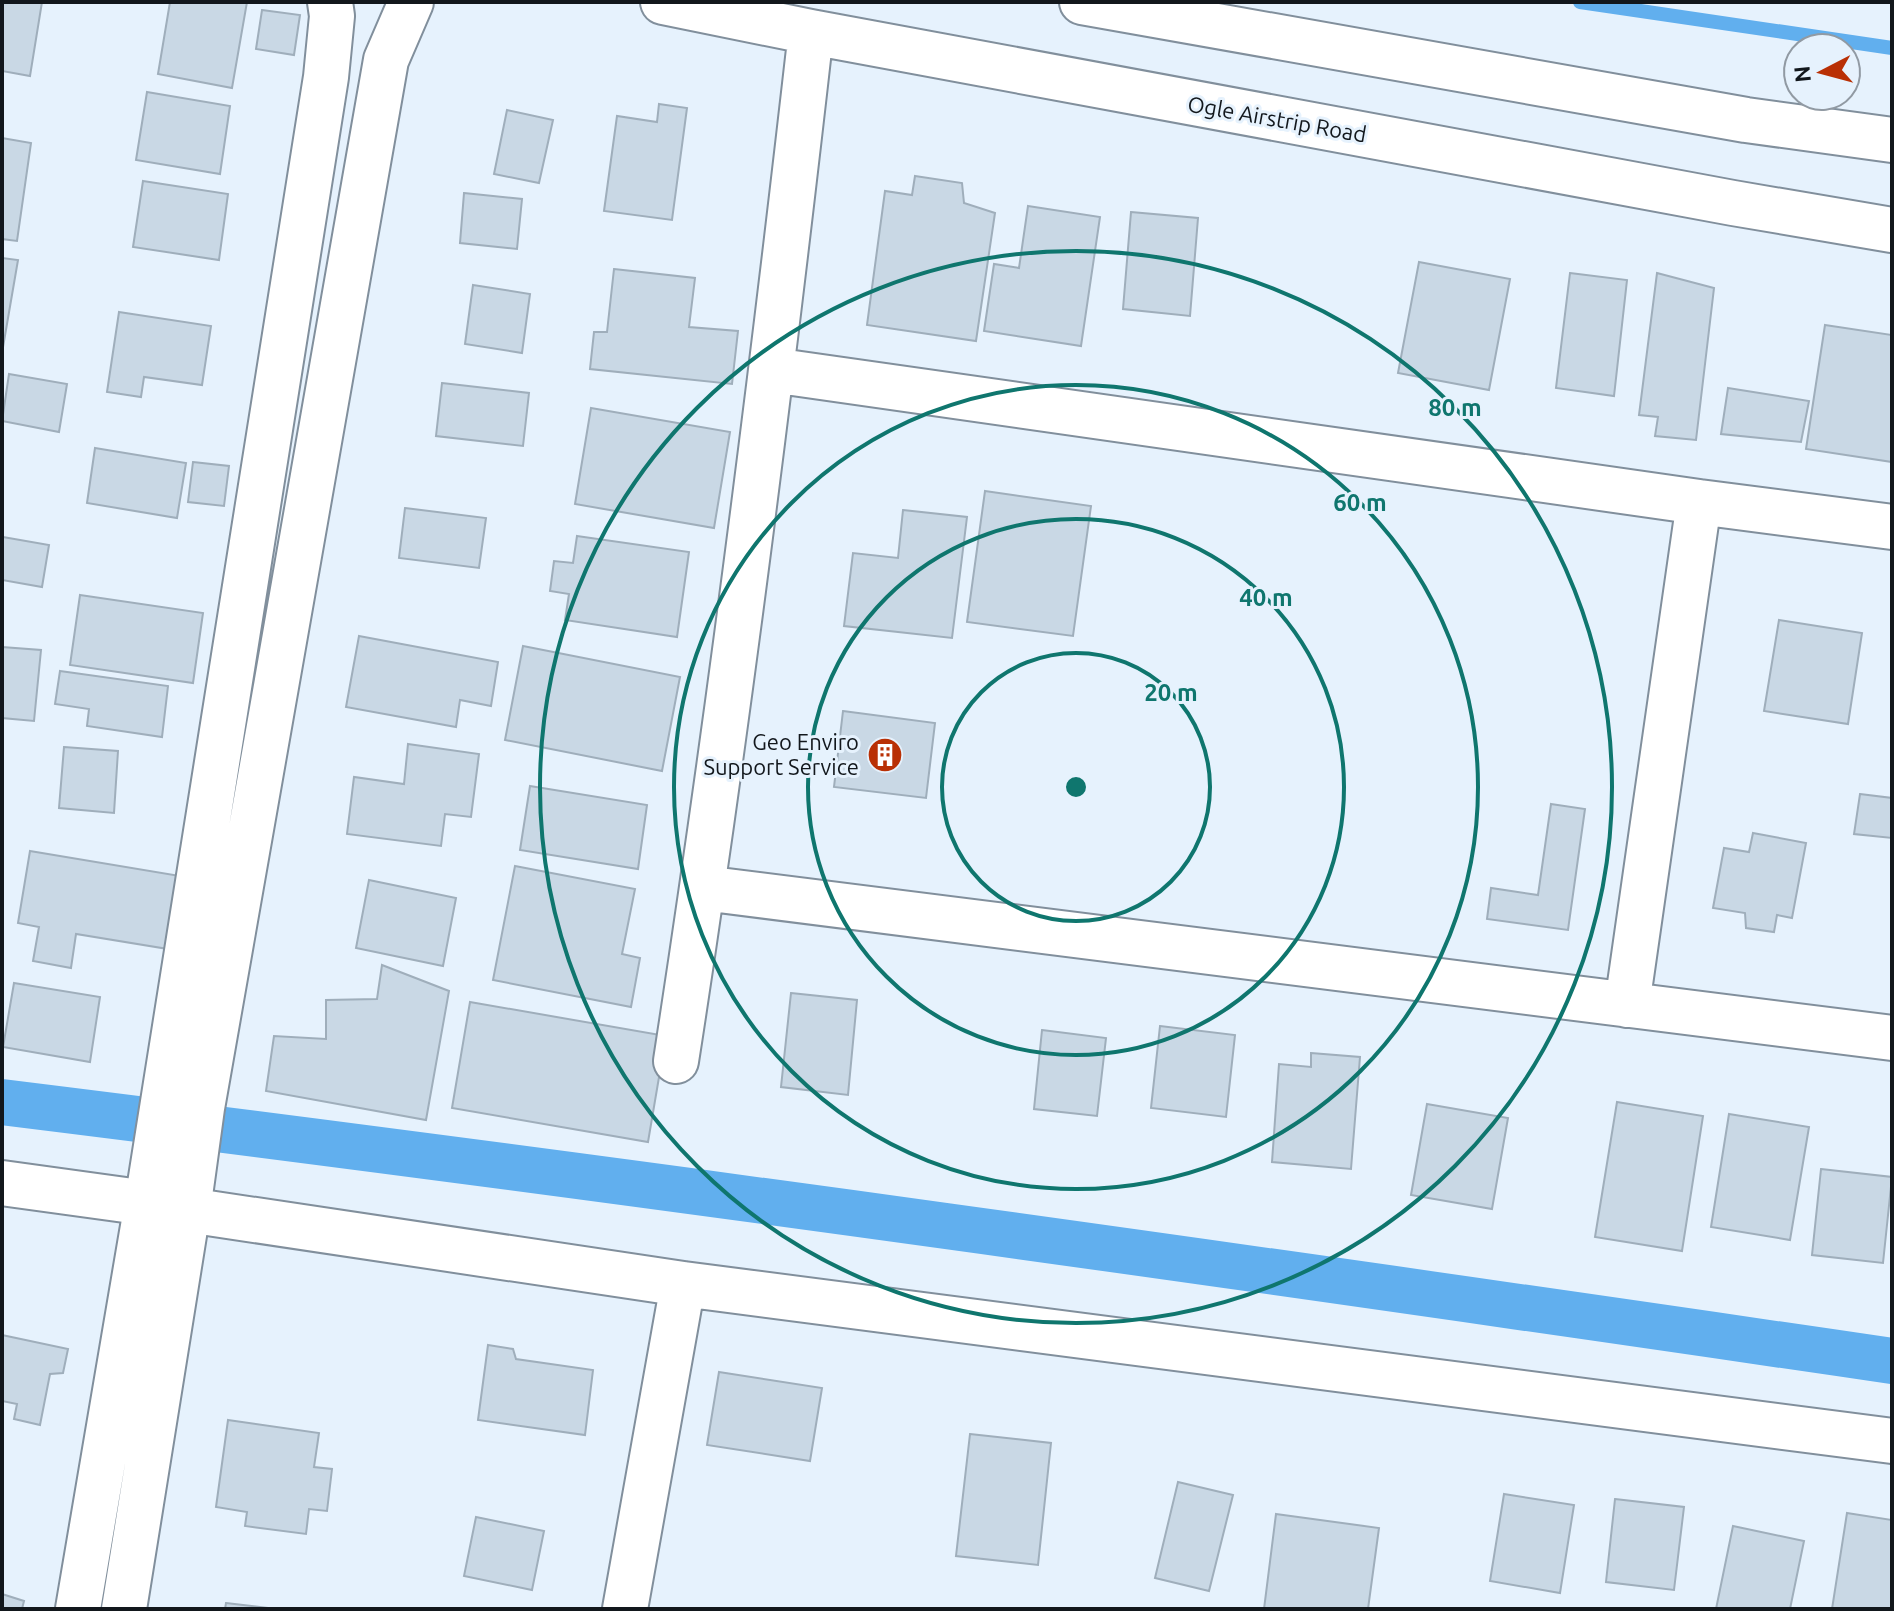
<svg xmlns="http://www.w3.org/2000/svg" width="1894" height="1611" viewBox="0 0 1894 1611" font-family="Ubuntu,sans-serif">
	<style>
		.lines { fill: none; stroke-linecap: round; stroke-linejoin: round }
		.stream { stroke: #61afee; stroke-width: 14 }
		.canal { stroke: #61afee; stroke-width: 46 }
		.building { fill: #c9d8e5; stroke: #9faebb; stroke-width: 2 }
		.minor-casing { stroke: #818f9c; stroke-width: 48 }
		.major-casing { stroke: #818f9c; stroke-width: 48 }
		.minor { stroke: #fff; stroke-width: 44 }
		.major { stroke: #fff; stroke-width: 44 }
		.ring { fill: none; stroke: #0f766e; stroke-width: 4 }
		.labels { text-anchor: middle; stroke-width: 6; stroke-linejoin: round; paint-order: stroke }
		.street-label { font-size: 22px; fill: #12171c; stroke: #e6f2fd }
		.poi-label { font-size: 22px; fill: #12171c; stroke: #e6f2fd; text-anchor: end }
		.centre { fill: #0f766e; stroke: #e6f2fd; stroke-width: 4 }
		.ring-label { font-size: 24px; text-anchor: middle; font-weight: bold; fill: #0f766e; stroke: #e6f2fd; stroke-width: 6; stroke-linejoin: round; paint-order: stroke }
	</style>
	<rect width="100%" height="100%" fill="#e6f2fd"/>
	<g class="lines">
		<path class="stream" d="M 1580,2 L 1892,48"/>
		<path class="canal" d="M 2,1102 C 633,1180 1263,1269 1892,1361"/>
	</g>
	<path class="building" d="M 2,2 L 42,2 L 30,76 L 2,71 Z
		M 170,2 L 247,2 L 232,88 L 158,74 Z
		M 262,10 L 300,15 L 294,55 L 256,49 Z
		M 147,92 L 230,106 L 220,174 L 136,160 Z
		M 659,104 L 687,108 L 672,220 L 604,211 L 617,116 L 657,122 Z
		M 507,110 L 553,120 L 539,183 L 494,174 Z
		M 2,138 L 31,143 L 17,241 L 2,239 Z
		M 915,176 L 962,183 L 964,203 L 995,213 L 976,341 L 867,325 L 885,191 L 912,195 Z
		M 143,181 L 228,194 L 219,260 L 133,247 Z
		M 464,193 L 522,199 L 517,249 L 460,243 Z
		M 1028,206 L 1100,217 L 1081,346 L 984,331 L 994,264 L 1019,268 Z
		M 1131,212 L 1198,218 L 1190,316 L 1123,309 Z
		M 2,258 L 18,260 L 2,353 Z
		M 1419,262 L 1510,279 L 1489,390 L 1398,373 Z
		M 614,269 L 695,278 L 689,327 L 738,331 L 732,384 L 590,369 L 594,332 L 607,332 Z
		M 1570,273 L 1627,280 L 1614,396 L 1556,388 Z
		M 1657,273 L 1714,288 L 1696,440 L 1655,436 L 1658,417 L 1639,415 Z
		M 473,285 L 530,294 L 522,353 L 465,344 Z
		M 119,312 L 211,326 L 202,385 L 144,377 L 141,397 L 107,392 Z
		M 1825,325 L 1892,335 L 1892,462 L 1806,449 Z
		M 9,374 L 67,384 L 59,432 L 2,421 Z
		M 442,383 L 529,393 L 523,446 L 436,436 Z
		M 1728,388 L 1809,401 L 1801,442 L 1721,434 Z
		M 591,408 L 730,432 L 714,528 L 575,504 Z
		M 95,448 L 186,463 L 177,518 L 87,503 Z
		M 193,462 L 229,466 L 224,506 L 188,502 Z
		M 985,491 L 1091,506 L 1073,636 L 967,622 Z
		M 405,508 L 486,518 L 479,568 L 399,558 Z
		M 903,510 L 967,517 L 952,638 L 844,626 L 853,553 L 898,558 Z
		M 577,536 L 689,552 L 677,637 L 565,620 L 569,594 L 550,591 L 554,561 L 573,563 Z
		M 3,537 L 49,545 L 42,587 L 2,580 Z
		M 80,595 L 203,613 L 193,683 L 70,665 Z
		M 1779,620 L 1862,633 L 1848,724 L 1764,711 Z
		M 359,636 L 498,662 L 491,706 L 460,700 L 456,727 L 346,707 Z
		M 523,646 L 680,677 L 662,771 L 505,740 Z
		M 2,647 L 41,650 L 34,721 L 2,718 Z
		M 60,671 L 168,686 L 162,737 L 87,726 L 89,709 L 55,704 Z
		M 843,711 L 935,723 L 926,798 L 834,787 Z
		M 408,744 L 479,754 L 471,817 L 445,814 L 441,846 L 347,834 L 354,777 L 404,784 Z
		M 64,747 L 118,751 L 114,813 L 59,808 Z
		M 530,786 L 647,805 L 638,869 L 520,850 Z
		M 1860,794 L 1892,798 L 1892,838 L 1854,834 Z
		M 1551,804 L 1585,809 L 1568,930 L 1487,919 L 1491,888 L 1538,895 Z
		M 1753,833 L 1806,843 L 1792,918 L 1777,915 L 1774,932 L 1746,928 L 1745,913 L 1713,908 L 1724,848 L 1749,852 Z
		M 30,851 L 180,876 L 168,949 L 76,934 L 71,968 L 33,961 L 39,927 L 18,923 Z
		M 515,866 L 635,889 L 622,954 L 640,958 L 631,1007 L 493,980 Z
		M 369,880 L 456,898 L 443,966 L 356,948 Z
		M 382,965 L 449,991 L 426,1120 L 266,1091 L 274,1036 L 326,1039 L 326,1000 L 377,999 Z
		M 14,983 L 100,997 L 90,1062 L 3,1047 Z
		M 791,993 L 857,1000 L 848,1095 L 781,1087 Z
		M 470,1002 L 666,1036 L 648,1142 L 452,1108 Z
		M 1160,1026 L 1235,1035 L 1226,1117 L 1151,1108 Z
		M 1042,1030 L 1106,1038 L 1097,1116 L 1034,1109 Z
		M 1311,1053 L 1360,1057 L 1351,1169 L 1272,1162 L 1279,1064 L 1311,1067 Z
		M 1617,1102 L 1703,1116 L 1682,1251 L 1595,1237 Z
		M 1427,1104 L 1508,1118 L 1492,1209 L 1411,1195 Z
		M 1729,1114 L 1809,1127 L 1790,1240 L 1711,1227 Z
		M 1821,1169 L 1892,1177 L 1883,1263 L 1812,1255 Z
		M 2,1335 L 68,1349 L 63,1373 L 50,1374 L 40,1425 L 14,1419 L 17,1404 L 2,1401 Z
		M 488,1345 L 513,1349 L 516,1359 L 593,1370 L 585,1435 L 478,1420 Z
		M 719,1372 L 822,1388 L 810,1461 L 707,1445 Z
		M 228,1420 L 319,1433 L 314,1467 L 332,1469 L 327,1511 L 309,1509 L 306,1534 L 245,1526 L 247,1512 L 216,1507 Z
		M 970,1434 L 1051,1443 L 1038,1565 L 956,1556 Z
		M 1178,1482 L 1233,1495 L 1209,1591 L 1155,1578 Z
		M 1504,1494 L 1574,1505 L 1560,1593 L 1490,1581 Z
		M 1615,1499 L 1684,1507 L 1674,1590 L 1606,1582 Z
		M 1847,1513 L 1892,1520 L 1892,1609 L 1832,1609 Z
		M 1276,1514 L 1379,1528 L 1368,1609 L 1264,1609 Z
		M 476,1517 L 544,1531 L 532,1590 L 464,1576 Z
		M 1733,1526 L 1804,1541 L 1790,1609 L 1716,1609 Z
		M 2,1594 L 24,1601 L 22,1609 L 2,1609 Z
		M 226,1603 L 276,1609 L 225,1609 Z"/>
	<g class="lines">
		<defs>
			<path id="minor" d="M 663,2 L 811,32 L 1733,203 L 1892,230
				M 1082,2 L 1746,120 L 1892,140
				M 772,370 L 1699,502 L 1892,527
				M 703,888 L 1892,1038
				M 1627,1005 L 1699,502
				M 676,1061 C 729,719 772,376 811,32
				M 2,1183 L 147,1203
				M 188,1210 L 683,1284 L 1892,1441
				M 625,1609 L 683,1284"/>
			<path id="major" d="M 78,1609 L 147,1203 L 326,77 L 332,16 L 330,2
				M 124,1609 L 188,1210 L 202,1108 L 386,60 L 411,2"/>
		</defs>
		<use href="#minor" class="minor-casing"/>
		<use href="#major" class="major-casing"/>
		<use href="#minor" class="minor"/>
		<use href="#major" class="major"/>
	</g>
	<g class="ring">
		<circle cx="1076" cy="787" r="134"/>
		<circle cx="1076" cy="787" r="268"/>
		<circle cx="1076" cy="787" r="402"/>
		<circle cx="1076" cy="787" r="536"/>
	</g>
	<defs>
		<symbol id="building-disc" viewBox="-11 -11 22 22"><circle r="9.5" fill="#b93005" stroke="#e6f2fd"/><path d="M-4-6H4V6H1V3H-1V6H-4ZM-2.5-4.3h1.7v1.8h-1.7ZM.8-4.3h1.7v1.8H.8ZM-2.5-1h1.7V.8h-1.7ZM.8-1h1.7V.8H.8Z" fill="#fff"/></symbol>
	</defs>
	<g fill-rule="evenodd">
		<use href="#building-disc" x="865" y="735" width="40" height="40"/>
	</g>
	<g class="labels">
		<g class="street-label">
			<text transform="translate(1277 119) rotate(10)" y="8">Ogle Airstrip Road</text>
		</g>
		<g class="poi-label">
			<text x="859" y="750">Geo Enviro<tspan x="859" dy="25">Support Service</tspan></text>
		</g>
	</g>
	<circle cx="1076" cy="787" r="12" class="centre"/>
	<g class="ring-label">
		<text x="1455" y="416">80 m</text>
		<text x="1360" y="511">60 m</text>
		<text x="1266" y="606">40 m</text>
		<text x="1171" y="701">20 m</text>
	</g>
	<rect width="1894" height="1611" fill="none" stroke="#12171c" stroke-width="8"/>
	<g transform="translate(1822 72) rotate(264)"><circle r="38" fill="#e6f2fd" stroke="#919aa3" stroke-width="2"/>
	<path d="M0-6L14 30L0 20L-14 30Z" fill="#b93005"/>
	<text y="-12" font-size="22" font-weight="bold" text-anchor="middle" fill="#12171c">N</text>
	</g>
</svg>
